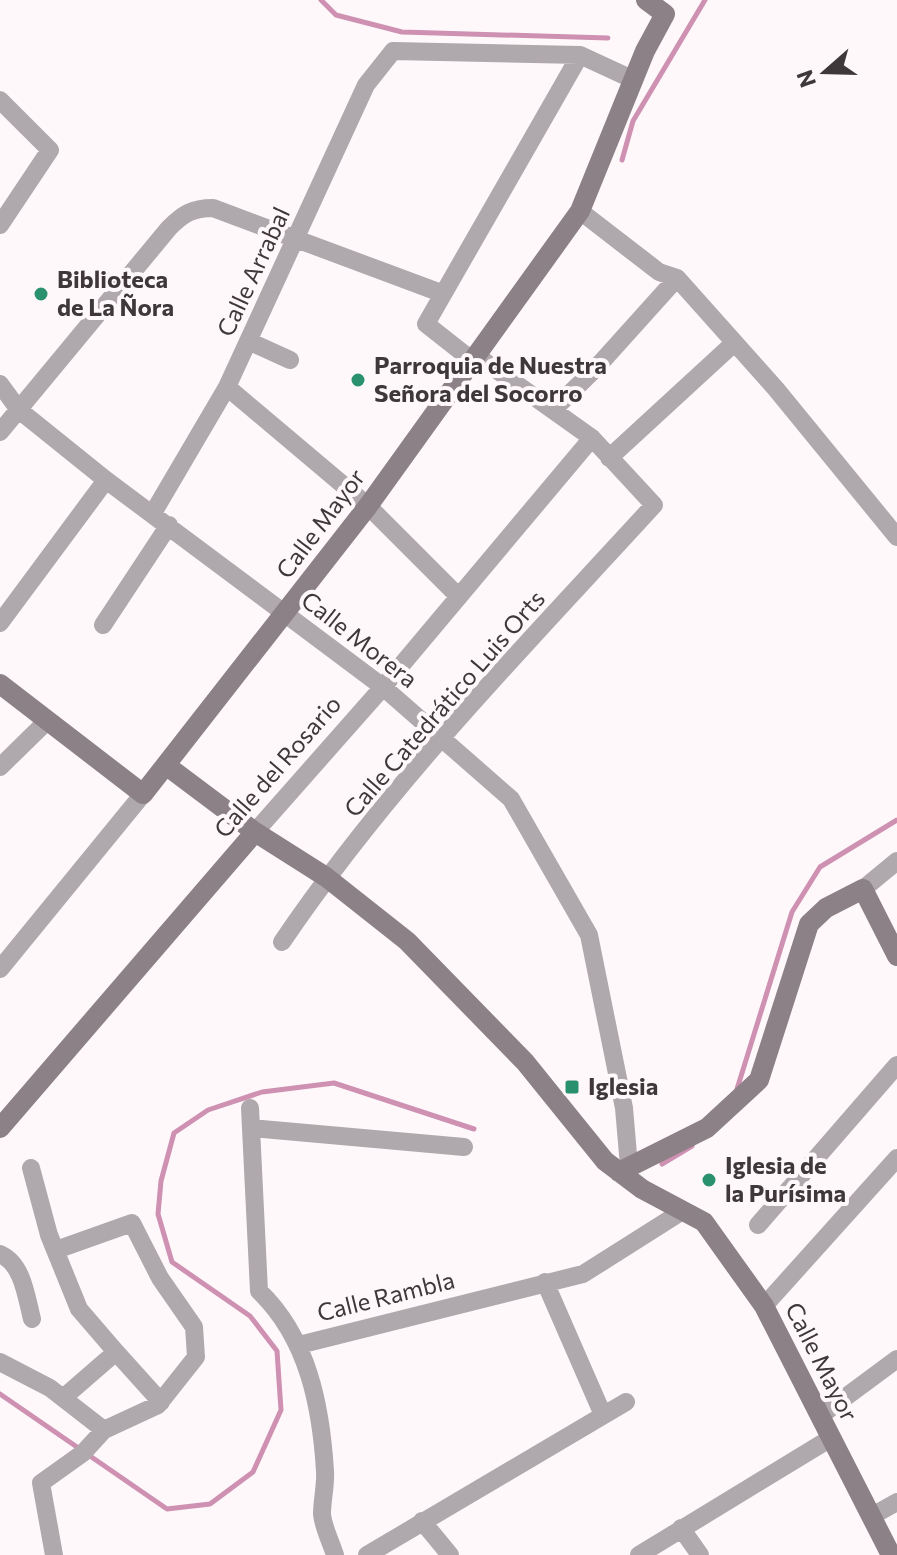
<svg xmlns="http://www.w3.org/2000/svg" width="897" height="1555" viewBox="0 0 897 1555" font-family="Commissioner,sans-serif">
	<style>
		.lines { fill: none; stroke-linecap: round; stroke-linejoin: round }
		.stream { stroke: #ce91b2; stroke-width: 5 }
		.street { stroke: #afa8ac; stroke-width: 18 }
		.secondary { stroke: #8b8186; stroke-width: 20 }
		.poi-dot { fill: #2a916e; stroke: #fff8fb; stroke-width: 3 }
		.labels { text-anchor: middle; stroke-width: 8; stroke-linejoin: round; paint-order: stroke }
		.street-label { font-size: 24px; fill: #3e383b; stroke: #fff8fb }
		.poi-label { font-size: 24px; font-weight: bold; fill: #3e383b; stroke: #fff8fb; text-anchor: start }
	</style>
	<rect width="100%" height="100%" fill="#fff8fb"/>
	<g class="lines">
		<path class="stream" d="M 321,0 L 336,15 L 402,32 L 608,38
			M 622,160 L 633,121 L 705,0
			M 737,1089 L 792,912 L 820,867 L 897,820
			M 662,1164 L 692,1146
			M 0,1394 L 167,1509 L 210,1504 L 253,1472 L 281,1410 L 277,1351 L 250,1316 L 172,1262 L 158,1214 L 161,1181 L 174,1133 L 208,1110 L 262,1092 L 334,1083 L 474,1129"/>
		<path class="street" d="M 0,100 L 50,150 L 0,225
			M 580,211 L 659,272 L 677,278 L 776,389 L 897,537
			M 248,341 L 290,360
			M 473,361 L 426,324 L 580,55
			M 0,384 L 19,410 L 106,480 L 383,687 L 511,799 L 589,935 L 624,1108 L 629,1166
			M 227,387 L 368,506 L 459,597
			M 553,410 L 596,368 L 677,278
			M 0,432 L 169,228 C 183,214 192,208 213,208 L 441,293
			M 609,458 L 733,344
			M 153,513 L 227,387 L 366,85 L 393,51 L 580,55 L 634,80
			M 0,623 L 106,480
			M 103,625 L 169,525
			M 0,767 L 46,722
			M 255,832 L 383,687 L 592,438
			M 863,889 L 897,861
			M 282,942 C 389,784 525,646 654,505 L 592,438 L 477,356
			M 0,969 L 143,794
			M 250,1108 L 259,1291 C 308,1338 321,1406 325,1471 C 326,1485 322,1500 322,1514 C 323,1527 331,1542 335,1555
			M 251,1128 L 464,1147
			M 31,1168 L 49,1235 L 79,1309 L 116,1352 L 63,1398
			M 758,1225 L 897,1065
			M 0,1254 C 23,1264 26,1296 32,1319
			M 545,1282 L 603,1415
			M 764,1306 L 897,1158
			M 299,1345 L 583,1274 L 681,1212
			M 116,1352 L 161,1402
			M 0,1362 L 50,1388 L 104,1430
			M 820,1416 L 897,1359
			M 872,1516 L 897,1502
			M 422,1521 L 450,1555
			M 681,1528 L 700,1555
			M 54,1555 L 41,1483 L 83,1453 L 104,1430 L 158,1405 L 196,1357 L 194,1327 L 160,1278 L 132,1223 L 56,1250
			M 367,1555 L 626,1402
			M 639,1555 L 831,1438"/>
		<path class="secondary" d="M 0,684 L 143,794 L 368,506 L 580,211 L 645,51 L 665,14 L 646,0
			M 167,766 L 255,832 L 326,877 L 407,941 L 525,1062 L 605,1161 L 642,1189 L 704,1222 L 764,1306 L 891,1555
			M 0,1128 L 255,832
			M 619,1172 L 707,1128 L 759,1080 L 809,924 L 826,908 L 863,889 L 897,956"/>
	</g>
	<g class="poi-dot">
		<circle cx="41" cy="294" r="8"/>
		<circle cx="358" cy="380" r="8"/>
		<rect x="564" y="1079" width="16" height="16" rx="4"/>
		<circle cx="709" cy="1180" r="8"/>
	</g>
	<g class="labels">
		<g class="street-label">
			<text transform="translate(254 272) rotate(-65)" y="8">Calle Arrabal</text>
			<text transform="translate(321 524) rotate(-53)" y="8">Calle Mayor</text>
			<text transform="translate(359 640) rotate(38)" y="8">Calle Morera</text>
			<text transform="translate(445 704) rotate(-49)" y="8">Calle Catedrático Luis Orts</text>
			<text transform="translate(278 767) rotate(-49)" y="8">Calle del Rosario</text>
			<text transform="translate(386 1297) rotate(-14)" y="8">Calle Rambla</text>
			<text transform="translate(821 1362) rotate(63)" y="8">Calle Mayor</text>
		</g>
		<g class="poi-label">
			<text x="57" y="288">Biblioteca<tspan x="57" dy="28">de La Ñora</tspan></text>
			<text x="374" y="374">Parroquia de Nuestra<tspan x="374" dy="28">Señora del Socorro</tspan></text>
			<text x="588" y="1095">Iglesia</text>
			<text x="725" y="1174">Iglesia de<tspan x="725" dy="28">la Purísima</tspan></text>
		</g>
	</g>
	<g transform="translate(825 72) rotate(250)" stroke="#fff8fb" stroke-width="6" paint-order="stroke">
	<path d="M0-6L14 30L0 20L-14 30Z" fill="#3e383b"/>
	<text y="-12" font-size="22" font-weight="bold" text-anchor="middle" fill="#3e383b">N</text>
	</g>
</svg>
